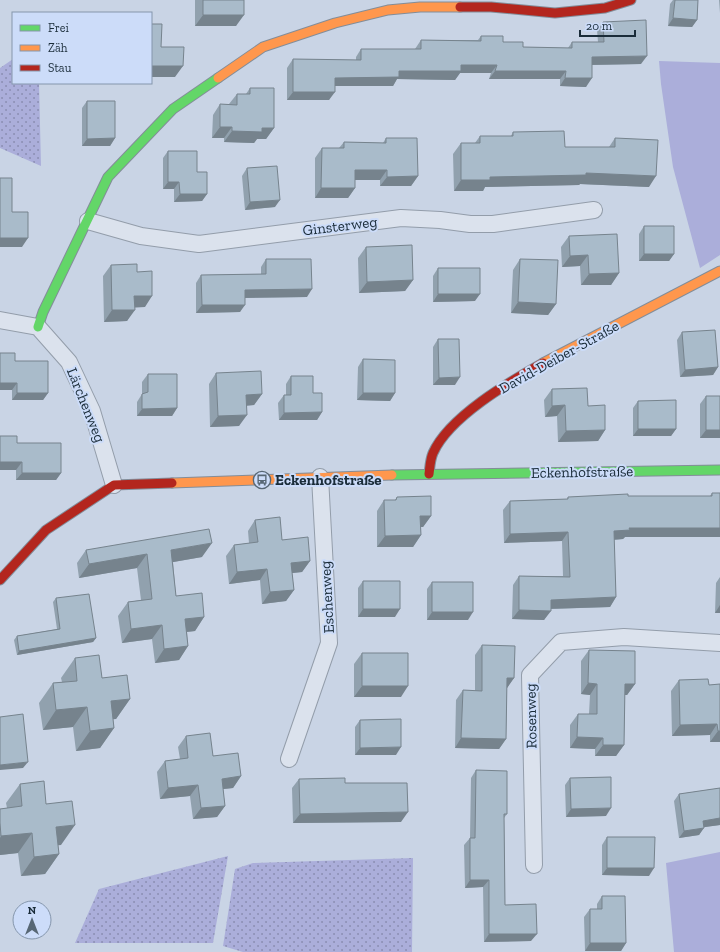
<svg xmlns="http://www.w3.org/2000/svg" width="720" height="952" viewBox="0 0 720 952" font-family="'Zilla Slab',serif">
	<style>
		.grass { fill: #abaeda }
		.park { fill: url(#park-dots) }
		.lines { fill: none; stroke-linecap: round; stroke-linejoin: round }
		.street-casing { stroke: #939daa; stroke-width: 18 }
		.fast-casing { stroke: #838d99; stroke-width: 11 }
		.slow-casing { stroke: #838d99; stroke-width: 11 }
		.jam-casing { stroke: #838d99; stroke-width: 11 }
		.street { stroke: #dbe2ed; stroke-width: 16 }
		.fast { stroke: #63d668; stroke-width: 9 }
		.slow { stroke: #ff974d; stroke-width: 9 }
		.jam { stroke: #b3261e; stroke-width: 9 }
		.wall { fill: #91a1ae }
		.shaded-wall { fill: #76838d }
		.building { fill: #a9bbca; stroke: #76838d }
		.labels { text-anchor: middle; stroke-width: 4; stroke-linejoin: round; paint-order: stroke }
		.street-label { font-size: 15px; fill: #1a2c39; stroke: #ccdcf9 }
		.poi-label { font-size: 15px; font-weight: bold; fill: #1a2c39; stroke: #ccdcf9; text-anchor: start }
	</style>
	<defs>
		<pattern id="park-dots" width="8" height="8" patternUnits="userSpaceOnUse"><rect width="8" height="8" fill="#abaeda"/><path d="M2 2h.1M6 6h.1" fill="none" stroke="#8a8eb2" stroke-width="1.8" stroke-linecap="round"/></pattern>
	</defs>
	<rect width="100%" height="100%" fill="#c9d4e5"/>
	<path class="grass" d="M 659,61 L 720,63 L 720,255 L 700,268 L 673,167 L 661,84 Z
		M 720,852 L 720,952 L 674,952 L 666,863 Z"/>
	<path class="park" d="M 13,59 L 13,83 L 39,83 L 41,166 L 0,148 L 0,68 Z
		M 228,856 L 213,943 L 75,943 L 99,889 Z
		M 413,858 L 412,952 L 243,952 L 223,946 L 235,869 L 253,863 Z"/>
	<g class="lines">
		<defs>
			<path id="street" d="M 88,221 L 141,236 L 199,244 L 401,218 L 440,220 L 470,224 L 493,224 L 594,210
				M 0,320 L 38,327 L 69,362 L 92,411 L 114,485
				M 289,759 L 329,643 L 320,477
				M 534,865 L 530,675 L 561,642 L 624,637 L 720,643"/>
			<path id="fast" d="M 38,327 L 43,312 L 108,177 L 173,109 L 218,78
				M 392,475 L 720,470"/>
			<path id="slow" d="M 218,78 L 263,47 L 335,23 L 388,10 L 420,7 L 460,7
				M 543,363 L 720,271
				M 172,483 L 392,475"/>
			<path id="jam" d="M 460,7 L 491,7 L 555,13 L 605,8 L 631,0
				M 429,474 C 430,467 430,460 433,453 C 449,417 509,382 543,363
				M 0,580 L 46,530 L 114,485 L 172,483"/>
		</defs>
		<use href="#street" class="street-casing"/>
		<use href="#fast" class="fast-casing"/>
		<use href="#slow" class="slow-casing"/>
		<use href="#jam" class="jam-casing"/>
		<use href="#street" class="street"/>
		<use href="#fast" class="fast"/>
		<use href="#slow" class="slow"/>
		<use href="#jam" class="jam"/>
	</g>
	<path class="wall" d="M 195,0 L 244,0 L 236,26 L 195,26 Z
		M 673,0 L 698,0 L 697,20 L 692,27 L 668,26 L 670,4 Z
		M 719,0 L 720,0 L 720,13 Z
		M 603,22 L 641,64 L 592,65 L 586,87 L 560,86 L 560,79 L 489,79 L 491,73 L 460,73 L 455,80 L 397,79 L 393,86 L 335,86 L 329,100 L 287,100 L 287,68 L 293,59 L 356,60 L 356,57 L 361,49 L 415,49 L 421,40 L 478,40 L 481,36 L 523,47 L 568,48 L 572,42 L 598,42 L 597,30 Z
		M 250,88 L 274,128 L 266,139 L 257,139 L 254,143 L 224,142 L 224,138 L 212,138 L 213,115 L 220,104 L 229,104 L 237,94 L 246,94 Z
		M 87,101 L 115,138 L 110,146 L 82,146 L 82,108 Z
		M 513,132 L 565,147 L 609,147 L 615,138 L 649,187 L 580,184 L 579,185 L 485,187 L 483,191 L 454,191 L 453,154 L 461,143 L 475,143 L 480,136 L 511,136 Z
		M 386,138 L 418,176 L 411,186 L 380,186 L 380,180 L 355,180 L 355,188 L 348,198 L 315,198 L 315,158 L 322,148 L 339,148 L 344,142 L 383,143 Z
		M 168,151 L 197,172 L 207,194 L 202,201 L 174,202 L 174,189 L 163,189 L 163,158 Z
		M 247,168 L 275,207 L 245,210 L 242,176 Z
		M 644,226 L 674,254 L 669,261 L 639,261 L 639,234 Z
		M 569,236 L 619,273 L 611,285 L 581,285 L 580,266 L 562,267 L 561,247 Z
		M 366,247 L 413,280 L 405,291 L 359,293 L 358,258 Z
		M 266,259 L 307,297 L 245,298 L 240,312 L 196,313 L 196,283 L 201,275 L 261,274 L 261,267 Z
		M 520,259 L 556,304 L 548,315 L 511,313 L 513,270 Z
		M 111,265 L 137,272 L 145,307 L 135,307 L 127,321 L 104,322 L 103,276 Z
		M 438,268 L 475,301 L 433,302 L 433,276 Z
		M 682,332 L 718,367 L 713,375 L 680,377 L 677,340 Z
		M 438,339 L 455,385 L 433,385 L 433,347 Z
		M 363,359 L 395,393 L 390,401 L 357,400 L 358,367 Z
		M 15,361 L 48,393 L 43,400 L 12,400 L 12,390 L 0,390 Z
		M 216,373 L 262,394 L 254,405 L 246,406 L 239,426 L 210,427 L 209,384 Z
		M 148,374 L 177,408 L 172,416 L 137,416 L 137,402 L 142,394 L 142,382 Z
		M 291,376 L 313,393 L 322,412 L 317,420 L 279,420 L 278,403 L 284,395 L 286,395 L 286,384 Z
		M 552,389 L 588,406 L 605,430 L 598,441 L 558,442 L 557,416 L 545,417 L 544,400 Z
		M 706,396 L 720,438 L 700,438 L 700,404 Z
		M 638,401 L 676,429 L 671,436 L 633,436 L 633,408 Z
		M 17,443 L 61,473 L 56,480 L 16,480 L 16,470 L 0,470 Z
		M 712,493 L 720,493 L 720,537 L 625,537 L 623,539 L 614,540 L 616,597 L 610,607 L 551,609 L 544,620 L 512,619 L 513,585 L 519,576 L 563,576 L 562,541 L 504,543 L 503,510 L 510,501 L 567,499 L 568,497 L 710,496 Z
		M 397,497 L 431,516 L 423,527 L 421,527 L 421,535 L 413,547 L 377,547 L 377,511 L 384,500 L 395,500 Z
		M 255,520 L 310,561 L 302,572 L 292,573 L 294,590 L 286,601 L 262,604 L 260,580 L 229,584 L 226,556 L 234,545 L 249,543 L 248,531 Z
		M 86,550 L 202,557 L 173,562 L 176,596 L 204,617 L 195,631 L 187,632 L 188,646 L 179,660 L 155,663 L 152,639 L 122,643 L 118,616 L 128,602 L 141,600 L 137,568 L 79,578 L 77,563 Z
		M 720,577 L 720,613 L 715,613 L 716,583 Z
		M 363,581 L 395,617 L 358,617 L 358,588 Z
		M 432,582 L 468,620 L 427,620 L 427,589 Z
		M 56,598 L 96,638 L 93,642 L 17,655 L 14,640 L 17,636 L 57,629 L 53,602 Z
		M 482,645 L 514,678 L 507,688 L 506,739 L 499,749 L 455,748 L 456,700 L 463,690 L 475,691 L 475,655 Z
		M 589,650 L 635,684 L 627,695 L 625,695 L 624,745 L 616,756 L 595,756 L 595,749 L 570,748 L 570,725 L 578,714 L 589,714 L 590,695 L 581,694 L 581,661 Z
		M 362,653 L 401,697 L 354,697 L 354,664 Z
		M 75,658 L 130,699 L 116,719 L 113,719 L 114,728 L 100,748 L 76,751 L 73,727 L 43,730 L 39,703 L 53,683 L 62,682 L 61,678 Z
		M 679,680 L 709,685 L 720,684 L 720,742 L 710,742 L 710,735 L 672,736 L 671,691 Z
		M 360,720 L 396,755 L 355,755 L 355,727 Z
		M 186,736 L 241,776 L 233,788 L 223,789 L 225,806 L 217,817 L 193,819 L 190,796 L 160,799 L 157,772 L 165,761 L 180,759 L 178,747 Z
		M 476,770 L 507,814 L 504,818 L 505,905 L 531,941 L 484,942 L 483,887 L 465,888 L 464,845 L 470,838 L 471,778 Z
		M 570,778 L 606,816 L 566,817 L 565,785 Z
		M 299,779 L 345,783 L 401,822 L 293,823 L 292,788 Z
		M 20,784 L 46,804 L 61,845 L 58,845 L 59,854 L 45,874 L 21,876 L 18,853 L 0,855 L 0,809 L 7,808 L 6,803 Z
		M 720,788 L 720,825 L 704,827 L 699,835 L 679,838 L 674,801 L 679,794 Z
		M 607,837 L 649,876 L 602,875 L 602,845 Z
		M 602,896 L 626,943 L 621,951 L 585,951 L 584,917 L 590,909 L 597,909 L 597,904 Z"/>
	<path class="shaded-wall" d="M 203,15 L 244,15 L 236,26 L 195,26 Z
		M 673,18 L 697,20 L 692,27 L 668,26 Z
		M 647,56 L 641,64 L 586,65 L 592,57 Z
		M 461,65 L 497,65 L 491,73 L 460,73 L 455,80 L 397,79 L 393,86 L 329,86 L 335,78 L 399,71 Z
		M 151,66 L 183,66 L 175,77 L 151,77 Z
		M 495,71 L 566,71 L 560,79 L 489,79 Z
		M 565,78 L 592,78 L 586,87 L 560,86 Z
		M 293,92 L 335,92 L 329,100 L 287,100 Z
		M 220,127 L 232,127 L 224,138 L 212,138 Z
		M 262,128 L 274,128 L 266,139 L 257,139 L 254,143 L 224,142 L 232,131 Z
		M 115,138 L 110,146 L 82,146 L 87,139 Z
		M 355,170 L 387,170 L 380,180 L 348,180 Z
		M 586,173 L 656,176 L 649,187 L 580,184 L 579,185 L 485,187 L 483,191 L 454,191 L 461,180 L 490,177 Z
		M 418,176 L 411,186 L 380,186 L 387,177 Z
		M 168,182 L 179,182 L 174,189 L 163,189 Z
		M 321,188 L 355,188 L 348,198 L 315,198 Z
		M 180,194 L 207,194 L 202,201 L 174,202 Z
		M 280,200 L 275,207 L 245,210 L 250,202 Z
		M 0,238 L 28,238 L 22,247 L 0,247 Z
		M 644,254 L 674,254 L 669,261 L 639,261 Z
		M 588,255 L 580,266 L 562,267 L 570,256 Z
		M 619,273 L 611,285 L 581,285 L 589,274 Z
		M 413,280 L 405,291 L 359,293 L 367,282 Z
		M 312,289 L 307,297 L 240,298 L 245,290 Z
		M 438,294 L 480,294 L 475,301 L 433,302 Z
		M 134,296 L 152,296 L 145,307 L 127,308 Z
		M 518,302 L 556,304 L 548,315 L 511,313 Z
		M 202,305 L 245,305 L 240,312 L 196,313 Z
		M 112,310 L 135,310 L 127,321 L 104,322 Z
		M 718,367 L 713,375 L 680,377 L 685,370 Z
		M 460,377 L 455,385 L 433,385 L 439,378 Z
		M 0,383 L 17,383 L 12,390 L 0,390 Z
		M 17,393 L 48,393 L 43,400 L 12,400 Z
		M 363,393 L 395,393 L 390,401 L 357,400 Z
		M 262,394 L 254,405 L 238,406 L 246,395 Z
		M 565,405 L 557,416 L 545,417 L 552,406 Z
		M 177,408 L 172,416 L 137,416 L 142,409 Z
		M 322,412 L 317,420 L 279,420 L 284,413 Z
		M 247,415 L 239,426 L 210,427 L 218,416 Z
		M 638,429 L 676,429 L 671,436 L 633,436 Z
		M 605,430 L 598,441 L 558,442 L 566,431 Z
		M 706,430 L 720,430 L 720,438 L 700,438 Z
		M 0,462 L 22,462 L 16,470 L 0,470 Z
		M 22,473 L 61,473 L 56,480 L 16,480 Z
		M 420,516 L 431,516 L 423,527 L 413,527 Z
		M 629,528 L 720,528 L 720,537 L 625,537 L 623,539 L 608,540 L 614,531 Z
		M 568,532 L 562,541 L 504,543 L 510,534 Z
		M 421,535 L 413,547 L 377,547 L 385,536 Z
		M 212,543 L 202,557 L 162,564 L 171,550 Z
		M 147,554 L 137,568 L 79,578 L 89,564 Z
		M 310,561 L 302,572 L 283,574 L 291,563 Z
		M 267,569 L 260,580 L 229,584 L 237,572 Z
		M 294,590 L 286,601 L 262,604 L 270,592 Z
		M 616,597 L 610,607 L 544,609 L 551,600 Z
		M 720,605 L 720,613 L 715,613 Z
		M 363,609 L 400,609 L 395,617 L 358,617 Z
		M 519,610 L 551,611 L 544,620 L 512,619 Z
		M 432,612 L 473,612 L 468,620 L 427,620 Z
		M 204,617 L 195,631 L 176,633 L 185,619 Z
		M 162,625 L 152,639 L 122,643 L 131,629 Z
		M 96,638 L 93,642 L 17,655 L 19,651 Z
		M 188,646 L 179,660 L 155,663 L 164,649 Z
		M 507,678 L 514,678 L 507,688 Z
		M 588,683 L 597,684 L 590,695 L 581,694 Z
		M 625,684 L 635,684 L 627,695 L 617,695 Z
		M 362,686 L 408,686 L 401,697 L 354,697 Z
		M 130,699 L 116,719 L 97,721 L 111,701 Z
		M 87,707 L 73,727 L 43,730 L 56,710 Z
		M 717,724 L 710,735 L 672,736 L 680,725 Z
		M 114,728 L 100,748 L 76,751 L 90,731 Z
		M 718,731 L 720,731 L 720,742 L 710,742 Z
		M 577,737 L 603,738 L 595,749 L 570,748 Z
		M 461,738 L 506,739 L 499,749 L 455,748 Z
		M 603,745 L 624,745 L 616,756 L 595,756 Z
		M 401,747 L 396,755 L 355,755 L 360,748 Z
		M 28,762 L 23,768 L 0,770 L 0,765 Z
		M 241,776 L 233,788 L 214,790 L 222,779 Z
		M 198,785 L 190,796 L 160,799 L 168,788 Z
		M 225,806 L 217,817 L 193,819 L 201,808 Z
		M 611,808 L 606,816 L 566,817 L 571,809 Z
		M 408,812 L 401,822 L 293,823 L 300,814 Z
		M 720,818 L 720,825 L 698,828 L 703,821 Z
		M 75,825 L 61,845 L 42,847 L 56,827 Z
		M 704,828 L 699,835 L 679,838 L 684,831 Z
		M 32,833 L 18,853 L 0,855 L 0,838 L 1,836 Z
		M 59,854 L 45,874 L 21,876 L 34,857 Z
		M 607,868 L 654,868 L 649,876 L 602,875 Z
		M 470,880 L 489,880 L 483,887 L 465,888 Z
		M 489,934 L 537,934 L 531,941 L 484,942 Z
		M 590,943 L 626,943 L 621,951 L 585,951 Z"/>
	<path class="building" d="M 203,0 L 244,0 L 244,15 L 203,15 Z
		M 675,0 L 698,0 L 697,20 L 673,18 Z
		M 646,20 L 647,56 L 592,57 L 592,78 L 565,78 L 566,71 L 495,71 L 497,65 L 461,65 L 461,71 L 399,71 L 399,77 L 335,78 L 335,92 L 293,92 L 293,59 L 361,60 L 361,49 L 421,49 L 421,40 L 481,41 L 481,36 L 503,36 L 503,42 L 523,42 L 523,47 L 572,48 L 572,42 L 604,42 L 603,22 Z
		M 151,24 L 162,24 L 161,47 L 184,47 L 183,66 L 151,66 Z
		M 250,88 L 274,88 L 274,128 L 262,128 L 262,132 L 232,131 L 232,127 L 220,127 L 220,104 L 237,105 L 237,94 L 250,94 Z
		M 87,101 L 115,101 L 115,138 L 87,139 Z
		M 564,131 L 565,147 L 615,147 L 615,138 L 658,140 L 656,176 L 586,173 L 586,175 L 490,177 L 490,180 L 461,180 L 461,143 L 480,143 L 480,136 L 513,136 L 513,132 Z
		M 386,138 L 417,138 L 418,176 L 387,177 L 387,170 L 355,170 L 355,188 L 321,188 L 322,148 L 344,148 L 344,142 L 386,143 Z
		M 168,151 L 197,151 L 197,172 L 207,172 L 207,194 L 180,194 L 179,182 L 168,182 Z
		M 277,166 L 280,200 L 250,202 L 247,168 Z
		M 0,178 L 12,178 L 12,212 L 28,212 L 28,238 L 0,238 Z
		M 644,226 L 674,226 L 674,254 L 644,254 Z
		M 617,234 L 619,273 L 589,274 L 588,255 L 570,256 L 569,236 Z
		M 412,245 L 413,280 L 367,282 L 366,247 Z
		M 266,259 L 311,259 L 312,289 L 245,290 L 245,305 L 202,305 L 201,275 L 266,274 Z
		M 520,259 L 558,260 L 556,304 L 518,302 Z
		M 137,264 L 137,272 L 152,271 L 152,296 L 134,296 L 135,310 L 112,310 L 111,265 Z
		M 438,268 L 480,268 L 480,294 L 438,294 Z
		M 715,330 L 718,367 L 685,370 L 682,332 Z
		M 438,339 L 459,339 L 460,377 L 439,378 Z
		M 0,353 L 15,353 L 15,361 L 48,361 L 48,393 L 17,393 L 17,383 L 0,383 Z
		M 363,359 L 395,360 L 395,393 L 363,393 Z
		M 261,371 L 262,394 L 246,395 L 247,415 L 218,416 L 216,373 Z
		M 148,374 L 177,374 L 177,408 L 142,409 L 142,394 L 148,392 Z
		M 291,376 L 313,376 L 313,393 L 322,393 L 322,412 L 284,413 L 284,395 L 291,395 Z
		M 587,388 L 588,406 L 605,405 L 605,430 L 566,431 L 565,405 L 552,406 L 552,389 Z
		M 706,396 L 720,396 L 720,430 L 706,430 Z
		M 676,400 L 676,429 L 638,429 L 638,401 Z
		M 0,436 L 17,436 L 17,443 L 61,443 L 61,473 L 22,473 L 22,462 L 0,462 Z
		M 712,493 L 720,493 L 720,528 L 629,528 L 630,530 L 614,531 L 616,597 L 551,600 L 551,611 L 519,610 L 519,576 L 570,577 L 568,532 L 510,534 L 510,501 L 568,499 L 568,497 L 628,494 L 628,496 L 712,496 Z
		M 431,496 L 431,516 L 420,516 L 421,535 L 385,536 L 384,500 L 396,500 L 397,497 Z
		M 280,517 L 282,540 L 308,537 L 310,561 L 291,563 L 294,590 L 270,592 L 267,569 L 237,572 L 234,545 L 258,542 L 255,520 Z
		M 209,529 L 212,543 L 171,550 L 176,596 L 202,593 L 204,617 L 185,619 L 188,646 L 164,649 L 162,625 L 131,629 L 128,602 L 152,599 L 147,554 L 89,564 L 86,550 Z
		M 363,581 L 400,581 L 400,609 L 363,609 Z
		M 432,582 L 473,582 L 473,612 L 432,612 Z
		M 89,594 L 96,638 L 19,651 L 17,636 L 60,629 L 56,598 Z
		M 482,645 L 515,646 L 514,678 L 507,678 L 506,739 L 461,738 L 463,690 L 482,691 Z
		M 589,650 L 635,651 L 635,684 L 625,684 L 624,745 L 603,745 L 603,738 L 577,737 L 578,714 L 597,714 L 597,684 L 588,683 Z
		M 362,653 L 408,653 L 408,686 L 362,686 Z
		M 99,655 L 102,678 L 127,675 L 130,699 L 111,701 L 114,728 L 90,731 L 87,707 L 56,710 L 53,683 L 77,681 L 75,658 Z
		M 708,679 L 709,685 L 720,684 L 720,731 L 718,731 L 717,724 L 680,725 L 679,680 Z
		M 23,714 L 28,762 L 0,765 L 0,717 Z
		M 401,719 L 401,747 L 360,748 L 360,720 Z
		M 210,733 L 213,756 L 238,753 L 241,776 L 222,779 L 225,806 L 201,808 L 198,785 L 168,788 L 165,761 L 188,758 L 186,736 Z
		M 476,770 L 507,771 L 507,814 L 504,814 L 505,905 L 536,904 L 537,934 L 489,934 L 489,880 L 470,880 L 470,838 L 475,838 Z
		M 611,777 L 611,808 L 571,809 L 570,778 Z
		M 345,778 L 345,783 L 407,783 L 408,812 L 300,814 L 299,779 Z
		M 44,781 L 46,804 L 72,801 L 75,825 L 56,827 L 59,854 L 34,857 L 32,833 L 1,836 L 0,823 L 0,809 L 22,806 L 20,784 Z
		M 720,788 L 720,818 L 703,821 L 704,828 L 684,831 L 679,794 Z
		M 607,837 L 655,837 L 654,868 L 607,868 Z
		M 602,896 L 625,896 L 626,943 L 590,943 L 590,909 L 602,909 Z"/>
	<defs>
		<symbol id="bus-ring" viewBox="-11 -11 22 22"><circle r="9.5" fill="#ccdcf9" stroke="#576775" stroke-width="1.5"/><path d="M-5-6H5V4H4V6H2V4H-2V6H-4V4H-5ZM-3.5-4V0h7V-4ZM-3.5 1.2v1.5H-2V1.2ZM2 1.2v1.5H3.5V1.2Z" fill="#576775"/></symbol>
	</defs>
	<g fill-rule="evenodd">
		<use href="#bus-ring" x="252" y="470" width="20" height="20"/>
	</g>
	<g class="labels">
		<g class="street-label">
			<text transform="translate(340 226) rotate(-7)" y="5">Ginsterweg</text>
			<text transform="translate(559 357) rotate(-29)" y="5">David-Deiber-Straße</text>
			<text transform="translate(86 405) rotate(68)" y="5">Lärchenweg</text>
			<text transform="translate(582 472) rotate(-1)" y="5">Eckenhofstraße</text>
			<text transform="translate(327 597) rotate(-93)" y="5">Eschenweg</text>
			<text transform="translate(531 716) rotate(-91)" y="5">Rosenweg</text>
		</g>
		<g class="poi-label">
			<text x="275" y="485">Eckenhofstraße</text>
		</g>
	</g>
	<rect x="12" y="12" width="140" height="72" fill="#ccdcf9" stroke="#8596ac"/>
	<rect x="20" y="25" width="20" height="6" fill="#63d668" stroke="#8596ac"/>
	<text x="48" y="32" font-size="12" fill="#1a2c39">Frei</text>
	<rect x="20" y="45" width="20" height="6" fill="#ff974d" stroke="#8596ac"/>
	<text x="48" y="52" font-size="12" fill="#1a2c39">Zäh</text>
	<rect x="20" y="65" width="20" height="6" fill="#b3261e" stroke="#8596ac"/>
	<text x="48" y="72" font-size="12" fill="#1a2c39">Stau</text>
	<g transform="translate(32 920)"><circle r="19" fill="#ccdcf9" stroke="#8596ac"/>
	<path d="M0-3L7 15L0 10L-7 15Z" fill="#576775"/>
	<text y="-6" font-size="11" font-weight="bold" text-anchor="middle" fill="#1a2c39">N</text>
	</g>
	<path d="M580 30v6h55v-6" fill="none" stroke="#1a2c39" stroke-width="2"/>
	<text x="586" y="30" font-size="12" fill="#1a2c39" stroke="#ccdcf9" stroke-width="3" paint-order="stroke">20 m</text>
</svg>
